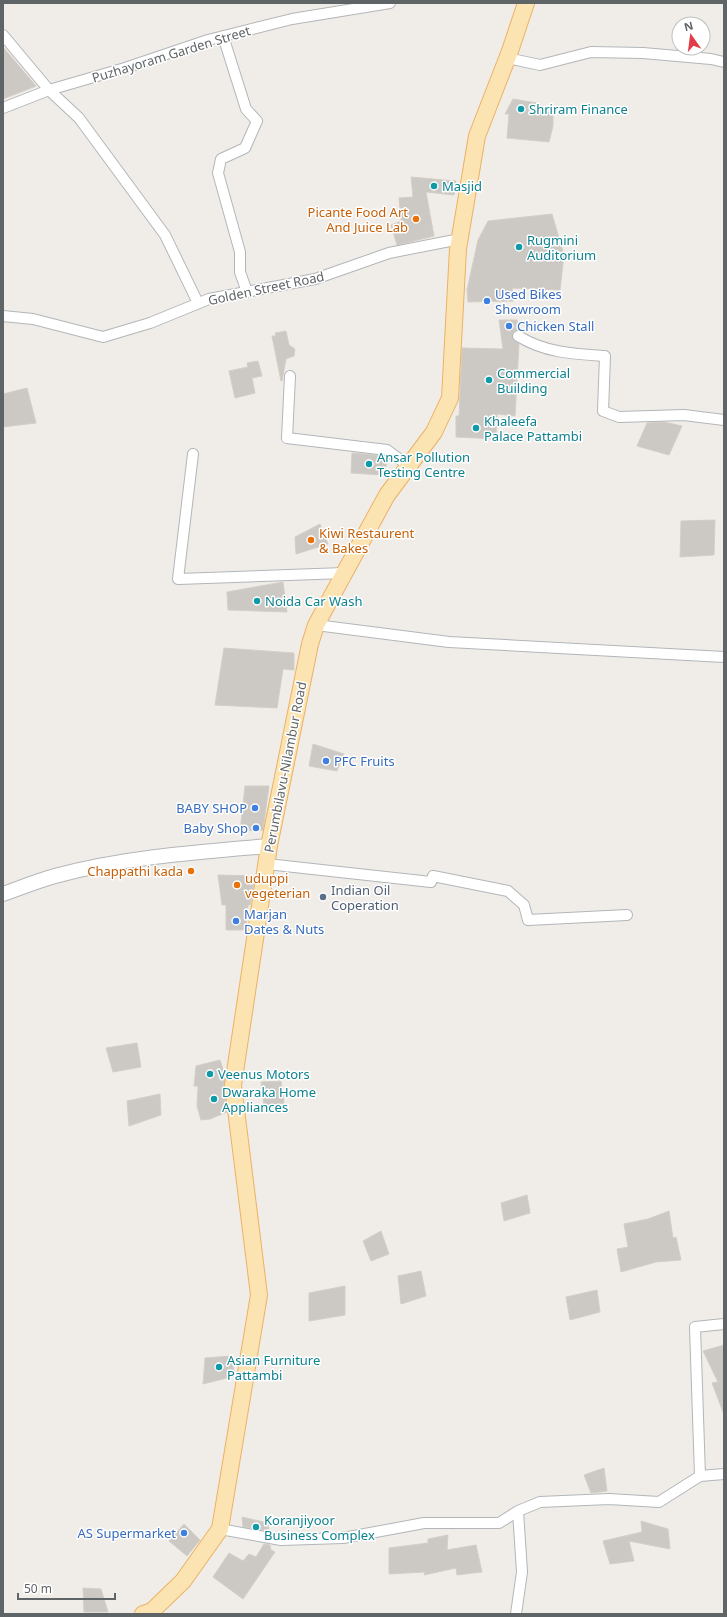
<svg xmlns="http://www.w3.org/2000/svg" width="727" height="1617" viewBox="0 0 727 1617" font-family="'Noto Sans',sans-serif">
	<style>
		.building { fill: #ccc8c4; stroke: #d5cec6 }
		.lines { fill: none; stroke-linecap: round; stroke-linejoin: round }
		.minor-casing { stroke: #b2b6b9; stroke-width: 12 }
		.secondary-casing { stroke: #b2b6b9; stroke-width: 16 }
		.primary-casing { stroke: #ecb165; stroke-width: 18 }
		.minor { stroke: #fff; stroke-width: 10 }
		.secondary { stroke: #fff; stroke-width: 14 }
		.primary { stroke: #fbe4b1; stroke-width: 16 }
		.culture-dot { fill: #0f9aa8; stroke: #fff; stroke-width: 1.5 }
		.food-dot { fill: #e8710a; stroke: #fff; stroke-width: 1.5 }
		.shop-dot { fill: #3f7fe0; stroke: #fff; stroke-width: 1.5 }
		.service-dot { fill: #5c6f8a; stroke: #fff; stroke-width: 1.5 }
		.labels { text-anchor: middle; stroke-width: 3; stroke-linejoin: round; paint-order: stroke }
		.street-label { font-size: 13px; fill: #5f6467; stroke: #fff }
		.culture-label { font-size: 13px; fill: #0d838f; stroke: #fff; text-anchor: start }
		.food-label { font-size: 13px; fill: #c56008; stroke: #fff; text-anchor: end }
		.shop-label { font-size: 13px; fill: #366cbe; stroke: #fff; text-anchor: start }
		.service-label { font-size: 13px; fill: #4e5e75; stroke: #fff; text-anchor: start }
	</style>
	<rect width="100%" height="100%" fill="#f0ede8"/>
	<path class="building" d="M 3,47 L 36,86 L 3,99 Z
		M 513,99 L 537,103 L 536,107 L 553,114 L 553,126 L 549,142 L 507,138 L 509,114 L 505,114 Z
		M 411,177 L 456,181 L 454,195 L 426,192 L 434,236 L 397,245 L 391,225 L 401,221 L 399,198 L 413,197 Z
		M 552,214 L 564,255 L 560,290 L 512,288 L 514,301 L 468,302 L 467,290 L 478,240 L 488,221 Z
		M 499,320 L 517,320 L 519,330 L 514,331 L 512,336 L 513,340 L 519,344 L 515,416 L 497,414 L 496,439 L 456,437 L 456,416 L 459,416 L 462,348 L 503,349 Z
		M 286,331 L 289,345 L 295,349 L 294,356 L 286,359 L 282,381 L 281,381 L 272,336 L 276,336 L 275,333 Z
		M 258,361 L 262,376 L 252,378 L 255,393 L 235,398 L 229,371 L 248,367 L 247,363 Z
		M 27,388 L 36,423 L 3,427 L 3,394 Z
		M 664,422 L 682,426 L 669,455 L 637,446 L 647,423 Z
		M 352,453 L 385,456 L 389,459 L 382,475 L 351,473 Z
		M 715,520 L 714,555 L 680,557 L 681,521 Z
		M 320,524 L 328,544 L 296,554 L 295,537 Z
		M 283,582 L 287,612 L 228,610 L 227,592 Z
		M 224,648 L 294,653 L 294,670 L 283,669 L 277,708 L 215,705 Z
		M 313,744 L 344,754 L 337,771 L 309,766 Z
		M 245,786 L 269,786 L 263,830 L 240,831 Z
		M 218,875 L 255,876 L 250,905 L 248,905 L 246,930 L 226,930 L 226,905 L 222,905 Z
		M 137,1043 L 141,1067 L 113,1072 L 106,1048 Z
		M 220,1060 L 225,1075 L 224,1086 L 227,1112 L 210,1119 L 201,1120 L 197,1106 L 198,1086 L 194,1086 L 196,1066 Z
		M 281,1081 L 284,1103 L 264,1107 L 261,1082 Z
		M 160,1094 L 161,1115 L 129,1126 L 127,1101 Z
		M 527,1195 L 530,1213 L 504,1221 L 501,1203 Z
		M 669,1211 L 673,1238 L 676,1237 L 681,1260 L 656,1262 L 621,1272 L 617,1249 L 628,1247 L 624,1224 L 648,1219 Z
		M 381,1231 L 389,1254 L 371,1261 L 363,1241 Z
		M 421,1271 L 426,1296 L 401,1304 L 398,1276 Z
		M 345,1286 L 345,1315 L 309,1321 L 309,1293 Z
		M 597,1290 L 600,1312 L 570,1320 L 566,1297 Z
		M 724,1345 L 724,1412 L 723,1412 L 712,1383 L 718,1382 L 703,1351 Z
		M 231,1356 L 235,1376 L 203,1384 L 205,1358 Z
		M 604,1468 L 607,1491 L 591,1493 L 584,1475 Z
		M 242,1517 L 268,1523 L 269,1531 L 243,1527 Z
		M 641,1521 L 668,1529 L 670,1549 L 629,1541 L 634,1561 L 610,1564 L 603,1541 L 642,1532 Z
		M 184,1524 L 200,1540 L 187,1556 L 169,1541 Z
		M 448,1535 L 447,1550 L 476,1545 L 482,1572 L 457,1575 L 456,1568 L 424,1575 L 425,1572 L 389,1574 L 389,1548 L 428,1543 L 428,1539 Z
		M 264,1544 L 270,1545 L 271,1550 L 275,1552 L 243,1599 L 213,1577 L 229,1553 L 243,1561 L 249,1554 L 256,1557 Z
		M 83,1588 L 101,1589 L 108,1612 L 84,1612 Z"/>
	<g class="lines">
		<defs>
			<path id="minor" d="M 3,35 L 49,90 L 3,108
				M 223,36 L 246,109 L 257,121 L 245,148 L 221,159 L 218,173 L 240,252 L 240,272 L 247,292
				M 507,58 L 540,65 L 591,52 L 643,53 L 711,59 L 724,62
				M 198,303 L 165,235 L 79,118 L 49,90 L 125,68 L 208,40 L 292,19 L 390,3
				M 3,316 L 33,319 L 103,337 L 150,323 L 209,299 L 315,279 L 389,253 L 460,239
				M 518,336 C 546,353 574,354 605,356 L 603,411 L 619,417 L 684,415 L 724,420
				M 290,376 L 287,438 L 387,450 L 409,466
				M 193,454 L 178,579 L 344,573
				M 316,625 L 449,642 L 724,657
				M 267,864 L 431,882 L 433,876 L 508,891 L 524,905 L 528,920 L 627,915
				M 700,1476 L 695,1327 L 724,1324
				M 220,1529 L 281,1540 L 343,1538 L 424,1523 L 499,1523 L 518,1511 L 540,1502 L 609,1499 L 659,1502 L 700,1476 L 724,1474
				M 516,1614 L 522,1572 L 518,1511"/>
			<path id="secondary" d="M 3,894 C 20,888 37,881 55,876 C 125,857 198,852 269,846"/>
			<path id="primary" d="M 143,1614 L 152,1611 L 183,1581 L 220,1529 L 259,1295 L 233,1085 L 269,846 L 310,644 L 316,625 L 387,495 L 434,432 L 450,398 L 458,249 L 477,136 L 510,51 L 526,3"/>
		</defs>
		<use href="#minor" class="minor-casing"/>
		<use href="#secondary" class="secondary-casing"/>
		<use href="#primary" class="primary-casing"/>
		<use href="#minor" class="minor"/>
		<use href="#secondary" class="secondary"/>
		<use href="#primary" class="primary"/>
	</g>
	<g class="culture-dot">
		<circle cx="521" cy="109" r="4"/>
		<circle cx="434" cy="186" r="4"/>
		<circle cx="519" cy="247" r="4"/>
		<circle cx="489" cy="380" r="4"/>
		<circle cx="476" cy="428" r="4"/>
		<circle cx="369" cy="464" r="4"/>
		<circle cx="257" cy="601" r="4"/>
		<circle cx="210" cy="1074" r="4"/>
		<circle cx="214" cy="1099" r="4"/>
		<circle cx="219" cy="1367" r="4"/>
		<circle cx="256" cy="1527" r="4"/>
	</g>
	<g class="food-dot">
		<circle cx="416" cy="219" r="4"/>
		<circle cx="311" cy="540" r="4"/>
		<circle cx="191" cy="871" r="4"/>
		<circle cx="237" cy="885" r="4"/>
	</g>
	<g class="shop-dot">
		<circle cx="487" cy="301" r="4"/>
		<circle cx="509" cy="326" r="4"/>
		<circle cx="326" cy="761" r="4"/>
		<circle cx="255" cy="808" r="4"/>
		<circle cx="256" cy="828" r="4"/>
		<circle cx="236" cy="921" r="4"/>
		<circle cx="184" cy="1533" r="4"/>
	</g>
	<circle class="service-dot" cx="323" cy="897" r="4"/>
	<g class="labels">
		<g class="street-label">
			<text transform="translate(171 54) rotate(-17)" y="5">Puzhayoram Garden Street</text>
			<text transform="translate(266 288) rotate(-12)" y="5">Golden Street Road</text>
			<text transform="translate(285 767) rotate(-79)" y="5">Perumbilavu-Nilambur Road</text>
		</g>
		<g class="culture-label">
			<text x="529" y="114">Shriram Finance</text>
			<text x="442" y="191">Masjid</text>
			<text x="527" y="245">Rugmini<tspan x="527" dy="15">Auditorium</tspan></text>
			<text x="497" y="378">Commercial<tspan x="497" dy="15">Building</tspan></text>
			<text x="484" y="426">Khaleefa<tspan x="484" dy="15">Palace Pattambi</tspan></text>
			<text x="377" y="462">Ansar Pollution<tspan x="377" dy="15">Testing Centre</tspan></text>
			<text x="265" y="606">Noida Car Wash</text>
			<text x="218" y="1079">Veenus Motors</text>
			<text x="222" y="1097">Dwaraka Home<tspan x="222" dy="15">Appliances</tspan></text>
			<text x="227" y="1365">Asian Furniture<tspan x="227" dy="15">Pattambi</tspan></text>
			<text x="264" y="1525">Koranjiyoor<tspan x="264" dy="15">Business Complex</tspan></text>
		</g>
		<g class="food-label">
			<text x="408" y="217">Picante Food Art<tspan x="408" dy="15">And Juice Lab</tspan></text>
			<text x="319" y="538" text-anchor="start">Kiwi Restaurent<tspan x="319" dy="15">&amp; Bakes</tspan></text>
			<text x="183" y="876">Chappathi kada</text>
			<text x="245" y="883" text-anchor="start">uduppi<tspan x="245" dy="15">vegeterian</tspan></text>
		</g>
		<g class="shop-label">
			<text x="495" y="299">Used Bikes<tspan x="495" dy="15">Showroom</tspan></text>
			<text x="517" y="331">Chicken Stall</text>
			<text x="334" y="766">PFC Fruits</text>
			<text x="247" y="813" text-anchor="end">BABY SHOP</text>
			<text x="248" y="833" text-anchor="end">Baby Shop</text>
			<text x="244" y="919">Marjan<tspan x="244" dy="15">Dates &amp; Nuts</tspan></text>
			<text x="176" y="1538" text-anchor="end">AS Supermarket</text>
		</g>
		<g class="service-label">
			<text x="331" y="895">Indian Oil<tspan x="331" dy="15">Coperation</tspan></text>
		</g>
	</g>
	<rect width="727" height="1617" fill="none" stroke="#5f6467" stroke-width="8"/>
	<g transform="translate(691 36) rotate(346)"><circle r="19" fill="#ffffff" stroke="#bfc1c2"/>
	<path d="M0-3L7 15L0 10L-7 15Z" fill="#e23c49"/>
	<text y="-6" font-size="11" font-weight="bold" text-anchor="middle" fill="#5f6467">N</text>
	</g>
	<path d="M18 1593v6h97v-6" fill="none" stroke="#5f6467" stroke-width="2"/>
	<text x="24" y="1593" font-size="12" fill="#5f6467" stroke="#ffffff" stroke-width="3" paint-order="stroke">50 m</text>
</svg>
